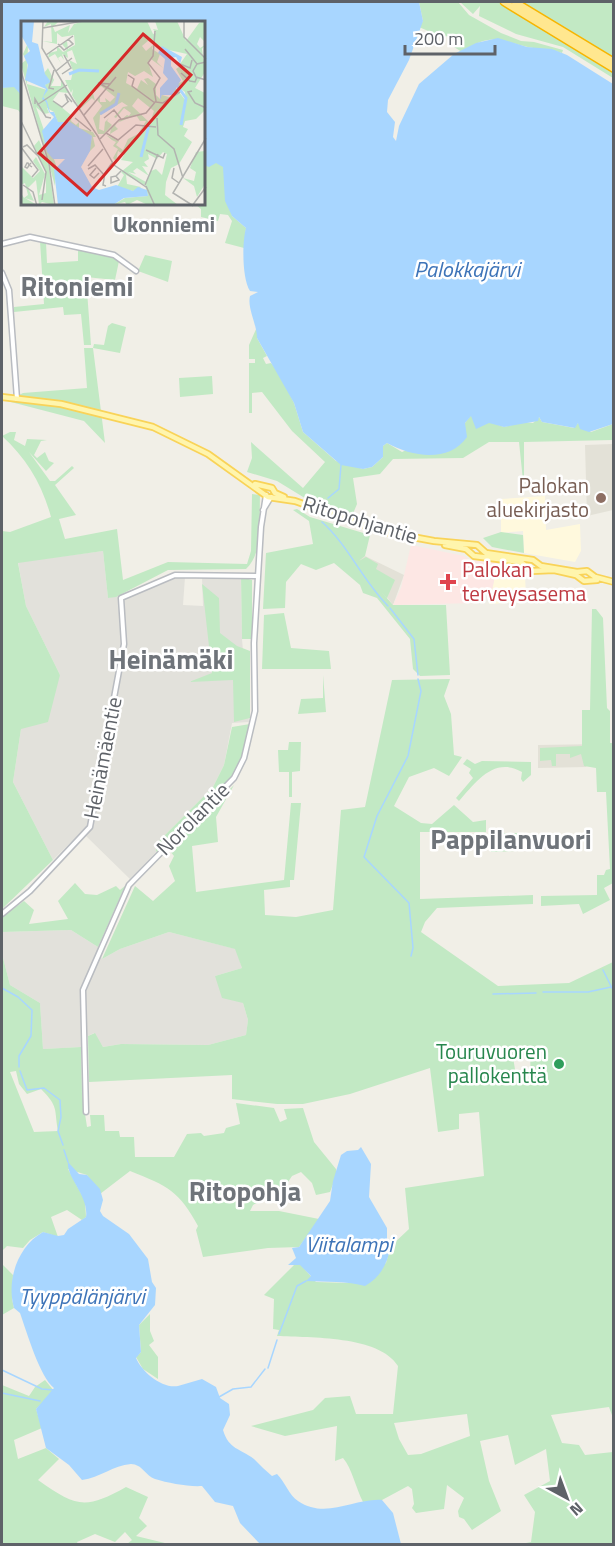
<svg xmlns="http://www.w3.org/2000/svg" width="615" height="1546" viewBox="0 0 615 1546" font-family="'Titillium Web',sans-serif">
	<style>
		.commercial { fill: #fff9dd }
		.industrial { fill: #e2e1db }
		.education { fill: #e3e1d7 }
		.medical { fill: #fde7e4 }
		.green { fill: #c2e9c4; fill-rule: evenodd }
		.water { fill: #a8d6ff }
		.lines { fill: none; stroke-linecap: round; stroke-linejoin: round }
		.stream { stroke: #a8d6ff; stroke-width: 1.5 }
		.minor-casing { stroke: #b9bcc1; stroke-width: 7 }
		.major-casing { stroke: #f9d358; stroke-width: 8 }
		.highway-casing { stroke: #f7b500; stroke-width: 9 }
		.minor { stroke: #fff; stroke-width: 4 }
		.major { stroke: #fff5ad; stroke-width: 4.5 }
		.highway { stroke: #ffe78f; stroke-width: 6 }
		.education-dot { fill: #8d6e63; stroke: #fff; stroke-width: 2 }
		.health-dot { fill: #e0444e; stroke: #fff; stroke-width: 2 }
		.leisure-dot { fill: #2e9e5b; stroke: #fff; stroke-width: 2 }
		.labels { text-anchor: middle; stroke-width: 5; stroke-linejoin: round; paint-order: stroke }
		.education-label { font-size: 21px; fill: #785e54; stroke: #fff; text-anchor: end }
		.street-label { font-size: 21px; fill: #5e6268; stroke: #fff }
		.health-label { font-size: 21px; fill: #be3a42; stroke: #fff; text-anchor: start }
		.leisure-label { font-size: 21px; fill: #27864d; stroke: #fff; text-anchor: end }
		.neighbourhood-label { font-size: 22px; font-weight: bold; fill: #6f747a; stroke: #fff }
		.water-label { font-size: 22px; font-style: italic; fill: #3e74b8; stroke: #fff }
		.district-label { font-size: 27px; font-weight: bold; fill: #6f747a; stroke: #fff }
		.inset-river { fill: none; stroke: #a8d6ff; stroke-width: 3 }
		.inset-road { fill: none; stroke: #b2b3b0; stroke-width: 1.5 }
		.view { fill: #d62828; fill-opacity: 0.15; stroke: #d62828; stroke-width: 3 }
		.inset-edge { fill: none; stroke: #5e6268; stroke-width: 3 }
	</style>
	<rect width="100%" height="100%" fill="#f1efe7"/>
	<path class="commercial" d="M 545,496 L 546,530 L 580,524 L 581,551 L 575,562 L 524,553 L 523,531 L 501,533 L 501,499 Z
		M 498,562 L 522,568 L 525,572 L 526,602 L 489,604 Z"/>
	<path class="industrial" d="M 103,551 L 108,598 L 165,579 L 185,577 L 183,605 L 203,606 L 202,577 L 241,577 L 242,639 L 249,722 L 232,723 L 224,765 L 213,787 L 156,844 L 156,852 L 130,879 L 86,836 L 79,834 L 53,860 L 13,782 L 21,729 L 60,675 L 26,606 L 18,562 Z
		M 71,930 L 98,947 L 102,959 L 120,949 L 169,932 L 236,949 L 242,968 L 215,976 L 243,1003 L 248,1020 L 246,1035 L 208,1045 L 121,1044 L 103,1047 L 94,1033 L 88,1036 L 81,1047 L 43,1049 L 40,1003 L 10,985 L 2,954 L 2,932 Z"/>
	<path class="education" d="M 613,444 L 613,510 L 587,516 L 585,445 Z
		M 365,556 L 404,575 L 393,605 L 359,561 Z
		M 603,744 L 586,767 L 538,768 L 538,745 Z"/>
	<path class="medical" d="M 411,545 L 464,556 L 469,560 L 498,562 L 492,590 L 479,588 L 476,603 L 393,605 L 401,588 Z"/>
	<path class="green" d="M 419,2 L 458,2 L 469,15 L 501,33 L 521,41 L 534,42 L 563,50 L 562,53 C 548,48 537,50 524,46 C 494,39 490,34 462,52 L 454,47 L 448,36 L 442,37 L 419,27 L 423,21 Z
		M 460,2 L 499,2 L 613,72 L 613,78 L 563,47 L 516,34 L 479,16 L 480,6 L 473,14 Z
		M 521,2 L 613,2 L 613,59 Z
		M 14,86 L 22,96 L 22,115 L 18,110 L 2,106 L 2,88 Z
		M 204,141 L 224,162 L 232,216 L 246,228 L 244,248 L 225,243 L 232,221 L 228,215 L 220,214 L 218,221 L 201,217 L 201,209 L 195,204 L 204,204 Z
		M 40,241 L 46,242 L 47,263 L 78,261 L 78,249 L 105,254 L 119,261 L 115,280 L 86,277 L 91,345 L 84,345 L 81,314 L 64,315 L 63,307 L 14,312 L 14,307 L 44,304 Z
		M 145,255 L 172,261 L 168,282 L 138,271 Z
		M 112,323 L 126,327 L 120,353 L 93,348 L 105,443 L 84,421 L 7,401 L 23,393 L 87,388 L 84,348 L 93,348 L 94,344 L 104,345 L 108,326 Z
		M 257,327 L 257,338 L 267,356 L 263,358 L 266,364 L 271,363 L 280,374 L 294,403 L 303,432 L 336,461 L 363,469 L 372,467 L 383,457 L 383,446 L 387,443 L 402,452 L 465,423 L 471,415 L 504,427 L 523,422 L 533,423 L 539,417 L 542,422 L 574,428 L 578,423 L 591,432 L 613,424 L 613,440 L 524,442 L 524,490 L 519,442 L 489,442 L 463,458 L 393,459 L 380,474 L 353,478 L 357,504 L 352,516 L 308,500 L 277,481 L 247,472 L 252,458 L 251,442 L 303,488 L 325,462 L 292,431 L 262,392 L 252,393 L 252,413 L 249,413 L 249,363 L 255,363 L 255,359 L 249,359 L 249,345 Z
		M 212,376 L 213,394 L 180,397 L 179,378 Z
		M 10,432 L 16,432 L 14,440 L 25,446 L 27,439 L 47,440 L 41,441 L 34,455 L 37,458 L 45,452 L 49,461 L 54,463 L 46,471 L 29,452 L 50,481 L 55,481 L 72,466 L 74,468 L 55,485 L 76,515 L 59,519 L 65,539 L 117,529 L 123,580 L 168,562 L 247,564 L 251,551 L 252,494 L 260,495 C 259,518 264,552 246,569 L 168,570 L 116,597 L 108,598 L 103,551 L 18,563 L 26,606 L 60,675 L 48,722 L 21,729 L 13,782 L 53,860 L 2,909 L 2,531 L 10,532 L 51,517 C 42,484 27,459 2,436 Z
		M 297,509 L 310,517 L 370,535 L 365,556 L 359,561 L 366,557 L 378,564 L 376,569 L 395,580 L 387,598 L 379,589 L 393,605 L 446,605 L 450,675 L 420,676 L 413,669 L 410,639 L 377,598 L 363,593 L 360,585 L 334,563 L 316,570 L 301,564 L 286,582 L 285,608 L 263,609 L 266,553 L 313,544 L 309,521 L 293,510 Z
		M 501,532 L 523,535 L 524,553 L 492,547 L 483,538 Z
		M 241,577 L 252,580 L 252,639 L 242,639 Z
		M 202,584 L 219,598 L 220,633 L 237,646 L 250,651 L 250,718 L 234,722 L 233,680 L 189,682 L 212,673 Z
		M 592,609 L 596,609 L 603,618 L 607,708 L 610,711 L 610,743 L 613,743 L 614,878 L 613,883 L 604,888 L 610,900 L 583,914 L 579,904 L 541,906 L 541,896 L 597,895 L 597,875 L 604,875 L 606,870 L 610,869 L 606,792 L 597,792 L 596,768 L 584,766 L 581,754 L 570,758 L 570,754 L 556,754 L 556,766 L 552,766 L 551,760 L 540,761 L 540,748 L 582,746 L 582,710 L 590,710 Z
		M 284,613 L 291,648 L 329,651 L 331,669 L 262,669 L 264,615 Z
		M 323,675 L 326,712 L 298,714 L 301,699 L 323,698 Z
		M 450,679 L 444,696 L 451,714 L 454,755 L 462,757 L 449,776 L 434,768 L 409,777 L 394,806 L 421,823 L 432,824 L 454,805 L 473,822 L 486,820 L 486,832 L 420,832 L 420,899 L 533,895 L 533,904 L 437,908 L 425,922 L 421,932 L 498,986 L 569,983 L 613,962 L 613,1418 L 609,1407 L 551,1415 L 562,1443 L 579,1445 L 585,1455 L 613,1452 L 613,1544 L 521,1544 L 531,1542 L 535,1512 L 524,1495 L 550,1481 L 546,1449 L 515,1465 L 508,1435 L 480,1441 L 489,1481 L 501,1511 L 472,1530 L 464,1519 L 459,1517 L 458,1511 L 464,1498 L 447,1485 L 444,1509 L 416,1513 L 412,1508 L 414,1504 L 412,1489 L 408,1486 L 382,1500 L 363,1502 C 356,1489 352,1468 343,1458 L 335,1461 L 337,1426 L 285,1436 L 251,1426 L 313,1410 L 325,1398 L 350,1396 L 356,1414 L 393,1414 L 398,1366 C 379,1335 310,1338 277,1336 L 279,1330 L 273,1329 L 274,1299 L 264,1295 L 294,1265 L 300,1264 L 316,1282 L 348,1283 L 386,1263 L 391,1246 L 409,1229 L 405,1188 L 484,1176 L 479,1112 L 459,1114 L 459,1129 L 438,1132 L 430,1068 L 350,1094 L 303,1104 L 277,1104 L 232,1099 L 232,1075 L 89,1082 L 88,1036 L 95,1033 L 103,1047 L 121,1044 L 208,1045 L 246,1035 L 248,1020 L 243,1003 L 222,998 L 215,976 L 242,968 L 235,949 L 169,932 L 120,949 L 102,959 L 135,886 L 153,901 L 175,881 L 169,866 L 174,856 L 169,850 L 234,785 L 216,817 L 218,842 L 192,846 L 196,892 L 284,880 L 291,803 L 301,803 L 294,880 L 290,880 L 290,887 L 264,890 L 265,915 L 296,917 L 333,910 L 341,810 L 365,807 L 392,680 ZM 530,1054 L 531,1080 L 517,1082 L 513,1057 ZM 467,1414 L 470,1436 L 421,1454 L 408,1455 L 399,1439 L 394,1423 Z
		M 250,724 L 242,758 L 233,777 L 156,852 L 156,844 L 213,787 L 224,765 L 232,727 Z
		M 289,742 L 301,742 L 300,771 L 292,772 L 292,797 L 289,797 L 289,772 L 279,772 L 278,750 L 288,750 Z
		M 467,759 L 475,764 L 482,761 L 531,762 L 531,775 L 523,782 L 521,779 L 522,772 C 494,756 476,782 459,801 L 456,798 L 473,778 L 469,773 L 471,769 L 463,764 Z
		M 491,833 L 517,833 L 517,851 L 491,852 Z
		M 75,883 L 85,894 L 97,895 L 116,886 L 120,890 L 125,886 L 98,947 L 71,930 L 2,932 L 2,917 L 24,901 L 34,910 L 29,924 L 68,919 L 58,901 Z
		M 2,954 L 10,985 L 40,1003 L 43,1049 L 81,1047 L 82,1094 L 87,1127 L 91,1126 L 90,1115 L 104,1115 L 105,1131 L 119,1131 L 120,1137 L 134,1137 L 135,1157 L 174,1157 L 187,1134 L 201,1133 L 204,1136 L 224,1133 L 226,1128 L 240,1124 L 236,1103 L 274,1108 L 280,1122 L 287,1119 L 284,1109 L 303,1108 L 314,1142 L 336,1169 L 337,1174 L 330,1192 L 316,1195 L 312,1183 L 301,1172 L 292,1176 L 284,1188 L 253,1205 L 250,1211 L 279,1211 L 319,1219 L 299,1247 L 268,1248 L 203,1257 L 196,1230 L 198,1226 C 179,1191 168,1186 130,1171 L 100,1194 L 87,1175 L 68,1169 L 85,1201 L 86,1217 L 82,1220 L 67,1210 L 51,1217 L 58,1237 L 43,1232 L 30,1240 L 23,1248 L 7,1246 L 2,1251 ZM 16,1071 L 19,1084 L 27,1094 L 41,1089 C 59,1107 54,1109 58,1131 L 34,1132 L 10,1072 Z
		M 2,1264 L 13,1275 L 12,1299 L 14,1308 L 2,1315 Z
		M 150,1314 L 150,1331 L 154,1341 L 149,1345 L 158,1357 L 158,1379 L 143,1369 L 136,1357 L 141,1352 L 139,1325 Z
		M 45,1380 L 54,1391 L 36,1409 L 42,1428 L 14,1440 L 18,1459 L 46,1448 L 59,1459 L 38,1480 C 76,1507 85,1510 126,1487 L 148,1497 L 139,1518 L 147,1526 L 136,1536 L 169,1544 L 127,1544 L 132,1540 L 125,1532 L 115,1542 L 95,1534 L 77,1542 L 78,1544 L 2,1544 L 2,1385 L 29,1396 L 35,1387 Z"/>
	<path class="water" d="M 2,2 L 419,2 L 423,21 L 409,60 L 388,100 L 387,112 L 395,122 L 393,137 L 396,141 L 399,126 L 419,84 L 454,54 L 476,43 L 498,38 L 527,47 L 552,49 L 567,55 L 613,84 L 613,424 L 589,432 L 580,429 L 578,423 L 575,428 L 542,422 L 539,417 L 538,421 L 504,427 L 489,423 L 476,429 L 471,416 L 465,423 L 467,437 C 449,463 412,457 387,443 L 383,446 L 383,457 L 372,467 L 363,469 L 341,465 L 303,432 L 294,403 L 257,338 C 257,324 247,308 250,296 L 258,292 L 250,291 C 242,279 242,242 246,228 L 232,216 L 225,201 L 223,167 L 216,163 L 209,167 L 204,165 L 204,22 L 22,22 L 22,96 L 14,87 L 2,88 Z
		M 361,1147 L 371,1164 L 369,1197 L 387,1228 L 387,1241 L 391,1246 C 387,1264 381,1277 365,1286 C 348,1281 325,1282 306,1281 L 311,1276 L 300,1265 L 288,1265 L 296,1258 L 292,1248 L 299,1247 L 330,1201 L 333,1181 L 341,1155 L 347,1151 L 358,1150 Z
		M 68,1162 L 79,1174 L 87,1175 L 100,1189 L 103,1200 L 100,1211 L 103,1216 L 129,1234 L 148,1259 L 152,1282 L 156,1288 L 155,1305 L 139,1325 L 141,1352 L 136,1358 C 142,1372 162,1389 178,1386 C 186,1384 194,1381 202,1379 L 216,1387 L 220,1398 L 229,1404 L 230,1415 L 223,1430 C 229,1450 240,1448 254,1459 C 260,1465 266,1471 272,1476 L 277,1474 C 285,1482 289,1495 298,1501 C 326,1520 354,1498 382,1500 L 393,1513 L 401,1544 L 260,1544 L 240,1523 L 233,1506 L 215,1502 L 202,1486 C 189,1487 168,1483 155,1479 C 146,1476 142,1464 131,1464 C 113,1465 100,1478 82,1480 L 69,1465 L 46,1448 L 36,1409 L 54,1388 C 40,1377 27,1333 20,1313 L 14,1308 C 6,1280 18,1246 43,1232 L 58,1236 L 64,1235 L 68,1229 L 86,1217 C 89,1196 66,1177 68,1162 Z"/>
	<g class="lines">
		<path class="stream" d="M 328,498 L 339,489 L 341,465
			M 322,522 C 349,546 362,580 388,606
			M 390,608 L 414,639 L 418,675
			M 411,956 L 413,948 L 409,903 L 364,857 L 377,816 L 408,756 L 421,691 L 418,679
			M 603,970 L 614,992
			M 2,988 L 18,997 L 32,1010 L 31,1036 L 19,1056 L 19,1067
			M 543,992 L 588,992 L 611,987
			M 493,994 L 536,993
			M 20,1071 L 27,1090 L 44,1088 L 60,1100 L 61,1117 L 58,1131 L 63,1145
			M 64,1150 L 68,1162
			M 279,1334 L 297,1286 L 306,1281
			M 268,1368 L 277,1340
			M 2,1370 L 42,1389 L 54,1390
			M 2,1393 L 40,1401
			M 219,1397 L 233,1389 L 251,1387 L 265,1369"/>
		<defs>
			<path id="minor" d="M 2,244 L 30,237 L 114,255 L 136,271
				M 2,273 L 9,290 L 17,399
				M 263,510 L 271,497
				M 2,914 L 30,891 L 90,827 L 124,644 L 121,598 L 175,575 L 258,576
				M 86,1112 L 83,990 L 129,885 L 234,778 L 244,758 L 255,711 L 254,643 L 261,527 L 266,495"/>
			<path id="major" d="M 2,397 L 61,404 L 153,427 L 208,454 L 268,497 L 295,501 L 380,531 L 434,541 L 477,545 L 486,553 L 533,560 L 541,566 L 577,572 L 587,571 L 595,577 L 614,582
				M 255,484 L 272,488 L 275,493 L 284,497
				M 445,545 L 466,549 L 474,556 L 521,562 L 532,571 L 554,570 L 576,575 L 584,581 L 597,580"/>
			<path id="highway" d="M 504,2 L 614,69
				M 515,2 L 614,62"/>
		</defs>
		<use href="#minor" class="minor-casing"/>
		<use href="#major" class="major-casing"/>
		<use href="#highway" class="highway-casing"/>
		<use href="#minor" class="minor"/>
		<use href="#major" class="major"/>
		<use href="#highway" class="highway"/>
	</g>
	<circle class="education-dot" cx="601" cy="498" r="6"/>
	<path class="health-dot" d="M445 573h6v6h6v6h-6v6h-6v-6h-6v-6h6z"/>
	<circle class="leisure-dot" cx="559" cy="1064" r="6"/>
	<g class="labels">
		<g class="education-label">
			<text x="589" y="493">Palokan<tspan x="589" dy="24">aluekirjasto</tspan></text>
		</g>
		<g class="street-label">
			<text transform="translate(360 520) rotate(17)" y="7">Ritopohjantie</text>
			<text transform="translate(103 758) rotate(-79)" y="7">Heinämäentie</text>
			<text transform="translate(193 819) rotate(-45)" y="7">Norolantie</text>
		</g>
		<g class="health-label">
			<text x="462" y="577">Palokan<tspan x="462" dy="24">terveysasema</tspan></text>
		</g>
		<g class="leisure-label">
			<text x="547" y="1059">Touruvuoren<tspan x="547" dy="24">pallokenttä</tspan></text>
		</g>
		<g class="neighbourhood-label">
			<text x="164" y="232">Ukonniemi</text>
		</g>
		<g class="water-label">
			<text x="467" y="277">Palokkajärvi</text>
			<text x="349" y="1252">Viitalampi</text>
			<text x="82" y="1304">Tyyppälänjärvi</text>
		</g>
		<g class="district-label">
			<text x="77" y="296">Ritoniemi</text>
			<text x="171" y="669">Heinämäki</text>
			<text x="511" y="849">Pappilanvuori</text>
			<text x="245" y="1201">Ritopohja</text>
		</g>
	</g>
	<g transform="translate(21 21)">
		<rect width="184" height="184" fill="#f1efe7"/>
		<path d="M 27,0 L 38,0 L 32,6 L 34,11 L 49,4 L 47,12 L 53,3 L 63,0 L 126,0 L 132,13 L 135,12 L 132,8 L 137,9 L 134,0 L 156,0 L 165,20 L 178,2 L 184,0 L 184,21 L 179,16 L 176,23 L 179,27 L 184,24 L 181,28 L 184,51 L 174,67 L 184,72 L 184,89 L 175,98 L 164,100 L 162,106 L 167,108 L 163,115 L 171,121 L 158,143 L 150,147 L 145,161 L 144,174 L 157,184 L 127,184 L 116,179 L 106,184 L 104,181 L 92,184 L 104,177 L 127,175 L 124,164 L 130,150 L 135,148 L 141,154 L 146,133 L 142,131 L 136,138 L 127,133 L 128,138 L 123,141 L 127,146 L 121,145 L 128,155 L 116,147 L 112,150 L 115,153 L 107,151 L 125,161 L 123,164 L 105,154 L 106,163 L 120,166 L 119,167 L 112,170 L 96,166 L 103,154 L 100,151 L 112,141 L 100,139 L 103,134 L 97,130 L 95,140 L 92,137 L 97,128 L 92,125 L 95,121 L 91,119 L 85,114 L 98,120 L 95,124 L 102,129 L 107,118 L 117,113 L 125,100 L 119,100 L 115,94 L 96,102 L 94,105 L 97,108 L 89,113 L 90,107 L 106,94 L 108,95 L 110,92 L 103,87 L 95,97 L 93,96 L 102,86 L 107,85 L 101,81 L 79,94 L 78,108 L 83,110 L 84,101 L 88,97 L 86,100 L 91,104 L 83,113 L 77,113 L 72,97 L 81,85 L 76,79 L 79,76 L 79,81 L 85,81 L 84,77 L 89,81 L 94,76 L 80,65 L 72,72 L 74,80 L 71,77 L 59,88 L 51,74 L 52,68 L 50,72 L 44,59 L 50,59 L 52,50 L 48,39 L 56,43 L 51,29 L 46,31 L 47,37 L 41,33 L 43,39 L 40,35 L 37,37 L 41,44 L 34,33 L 27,37 L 28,32 L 36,30 L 36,25 L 42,31 L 46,29 L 41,23 L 46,20 L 47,28 L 54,24 L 53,14 L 41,16 L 36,12 L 36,23 L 21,20 L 31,21 L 30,3 L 23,6 ZM 128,19 L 139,27 L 166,33 L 159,43 L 155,39 L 158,46 L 155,48 L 162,60 L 155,64 L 164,71 L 165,80 L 154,66 L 151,77 L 141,74 L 139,78 L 135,74 L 135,63 L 127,57 L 123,58 L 127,64 L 120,59 L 116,68 L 105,62 L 107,51 L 114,55 L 123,50 L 132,56 L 127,41 L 130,38 L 142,47 L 136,41 L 139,33 L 131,28 L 132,24 L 125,30 L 121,25 ZM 117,77 L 133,90 L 129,102 L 111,85 ZM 7,22 L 6,63 L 26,69 L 24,64 L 30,60 L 20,56 L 27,47 L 33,59 L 30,65 L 40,65 L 40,59 L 48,72 L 38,71 L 32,79 L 51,95 L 50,100 L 55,104 L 58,101 L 58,107 L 72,111 L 75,116 L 72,116 L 74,125 L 68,131 L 71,115 L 57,110 L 47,100 L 37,102 L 33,91 L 26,87 L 28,92 L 23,93 L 15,86 L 35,144 L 34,165 L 0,43 L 5,39 L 2,33 ZM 18,119 L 27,141 L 33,184 L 21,181 L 18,184 L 15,159 L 7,167 L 13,180 L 4,177 L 16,184 L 0,184 L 0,172 L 3,177 L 7,174 L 4,162 L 0,164 L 0,145 L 12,157 L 19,150 L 12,140 L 15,136 L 24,153 L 18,174 L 25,172 L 25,151 L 13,125 ZM 184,130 L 184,163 L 176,176 L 173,165 L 162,157 L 173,160 L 175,151 L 169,147 L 175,131 Z" fill="#c2e9c4" fill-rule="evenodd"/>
		<path d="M 0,0 L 13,0 L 11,21 L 17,23 L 24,53 L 30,61 L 24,64 L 27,69 L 22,76 L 26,80 L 29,91 L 33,91 L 37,101 L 49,101 L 71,115 L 69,130 L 60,146 L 71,166 L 78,169 L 95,164 L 112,170 L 117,166 L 126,169 L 127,175 L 103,177 L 92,184 L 37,184 L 33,149 L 44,138 L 32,138 L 26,131 L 21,110 L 33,96 L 28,91 L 25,81 L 21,78 L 25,68 L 4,59 L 7,44 L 3,35 L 9,30 L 0,14 ZM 141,25 L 161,36 L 159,43 L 155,36 L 150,37 L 150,45 L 160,59 L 151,74 L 141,74 L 139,79 L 139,67 L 147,58 L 142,52 L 144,38 L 137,32 Z" fill="#a8d6ff"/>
		<path class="inset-river" d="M 48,53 L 58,49 L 78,50M 155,63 L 165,77 L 160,104M 79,93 L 95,83 L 98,72M 120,136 L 128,104"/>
		<path class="inset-road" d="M 22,0 L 21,27 L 54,82M 163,1 L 163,16 L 185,38M 22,7 L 62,0M 37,23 L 43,29 L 52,23 L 47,18M 164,28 L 176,43M 25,34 L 52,15M 154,41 L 169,47 L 171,39M 185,41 L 176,43 L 172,50 L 175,56 L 185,59M 0,50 L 28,143 L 34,185M 35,50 L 51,37M 160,52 L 169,60 L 174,61 L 176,56M 41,53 L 50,47 L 43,34M 107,54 L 113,58 L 111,65 L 134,82M 89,63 L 77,62 L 93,70M 33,68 L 28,67 L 33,49M 171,70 L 167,71 L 174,82 L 185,87M 32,80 L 41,86 L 48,80M 53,80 L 78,117M 47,81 L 44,73 L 51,81M 135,81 L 142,82 L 159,71M 14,83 L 14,78 L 25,96 L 30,97M 16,84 L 46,64M 63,94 L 95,56M 54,97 L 70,110M 83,97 L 93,89 L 100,98M 136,97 L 137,114 L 153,128 L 162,157M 0,100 L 25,151 L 21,179M 85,112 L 97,119 L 115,104 L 135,106M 77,116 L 93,144 L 125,166M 79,118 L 98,99 L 125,92 L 135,80 L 133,68 L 139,57 L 127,42 L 132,35 L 134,10M 0,126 L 17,149 L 11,156M 2,126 L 6,124 L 16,134M 125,129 L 142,137 L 144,132M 10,142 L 8,144 L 7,146 L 6,147 L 4,146 L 6,142 L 7,142 L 8,144 L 11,146M 67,145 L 82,128M 75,147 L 69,154 L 73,157 L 78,152M 153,147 L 151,157 L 158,162M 67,148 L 74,144 L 84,155M 95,155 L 90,156 L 90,162 L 98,159 L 95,155 L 100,150M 2,164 L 12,171 L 16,185M 124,164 L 137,133M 85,165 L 82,164 L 84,152 L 91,142M 125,165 L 134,185M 171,184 L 152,172 L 185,117M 171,185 L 185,166"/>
		<path class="view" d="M 122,13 L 170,54 L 66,174 L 18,132 Z"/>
		<rect width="184" height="184" class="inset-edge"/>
	</g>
	<rect width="615" height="1546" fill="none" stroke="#5e6268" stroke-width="6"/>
	<g transform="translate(567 1498) rotate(139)" stroke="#ffffff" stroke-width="4.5" paint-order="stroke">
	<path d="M0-4.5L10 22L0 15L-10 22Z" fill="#5e6268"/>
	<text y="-9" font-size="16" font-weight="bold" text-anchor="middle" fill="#5e6268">N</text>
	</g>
	<path d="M405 45v9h90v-9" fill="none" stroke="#5e6268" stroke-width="3"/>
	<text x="414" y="45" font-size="18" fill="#5e6268" stroke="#ffffff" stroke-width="4.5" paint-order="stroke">200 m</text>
</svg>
